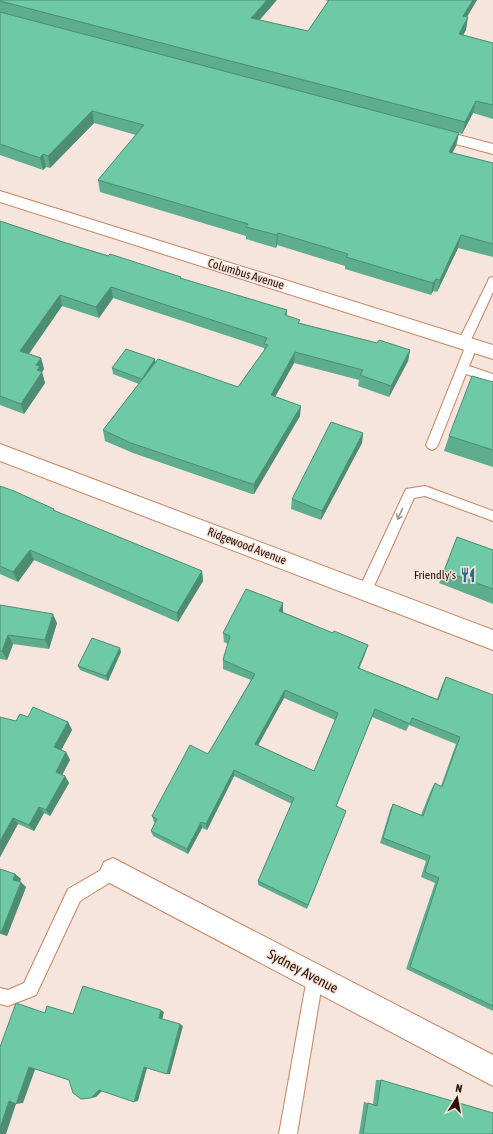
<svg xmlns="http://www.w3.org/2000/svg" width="493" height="1134" viewBox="0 0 493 1134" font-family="'Asap Condensed',sans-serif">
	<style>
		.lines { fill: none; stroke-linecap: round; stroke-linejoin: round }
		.lane-casing { stroke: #ca825f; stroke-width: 2 }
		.street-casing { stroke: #ca825f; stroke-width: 2 }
		.lane { fill: #fff; fill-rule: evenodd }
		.street { fill: #fff; fill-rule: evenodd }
		.wall { fill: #5fad8f; fill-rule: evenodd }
		.shaded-wall { fill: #4d8d74 }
		.building { fill: #6ec9a6; stroke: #4d8d74; fill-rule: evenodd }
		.oneway { stroke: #a0938e }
		.labels { text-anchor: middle; stroke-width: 3; stroke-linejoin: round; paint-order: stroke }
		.street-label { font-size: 12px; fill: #2c1003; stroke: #f5e5dd }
		.poi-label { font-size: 12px; fill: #2c1003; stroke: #f5e5dd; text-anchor: end }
		.near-street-label { font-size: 14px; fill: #2c1003; stroke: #f5e5dd }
	</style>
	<rect width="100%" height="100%" fill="#f5e5dd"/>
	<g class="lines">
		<defs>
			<path id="lane" d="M 493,277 L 493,292 L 470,342 L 476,342 L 478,345 L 469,366 L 493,374 L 493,383 L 466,374 L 438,445 L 436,448 L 432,450 L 428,448 L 426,445 L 466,345 L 460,345 L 458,342 L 488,281 L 489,278 Z
				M 425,486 L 493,511 L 493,521 L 425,496 L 414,498 L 370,595 L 365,597 L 360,595 L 358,591 L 406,489 Z
				M 113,863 L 119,865 L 121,871 L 119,877 L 80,901 L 36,995 L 8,1006 L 0,1004 L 0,988 L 8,990 L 24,983 L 68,889 Z
				M 315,970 L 321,972 L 323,978 L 297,1134 L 279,1134 L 307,978 L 309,972 Z"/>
			<path id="street" d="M 428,127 L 493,144 L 493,154 L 422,135 L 420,132 L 422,129 Z
				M 0,191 L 493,345 L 493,359 L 0,202 Z
				M 0,444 L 493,630 L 493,650 L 0,461 Z
				M 113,858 L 493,1055 L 493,1086 L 104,880 L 100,871 L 104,862 Z"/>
		</defs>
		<use href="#lane" class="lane-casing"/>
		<use href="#street" class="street-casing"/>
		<use href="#lane" class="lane"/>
		<use href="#street" class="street"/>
	</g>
	<path class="wall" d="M 0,0 L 260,20 L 308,31 L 328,1 L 325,0 L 477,0 L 467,17 L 466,30 L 463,35 L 493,43 L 493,119 L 473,113 L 462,134 L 459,133 L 456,146 L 452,153 L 493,163 L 493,257 L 458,248 L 437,292 L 433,291 L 431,295 L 345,269 L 345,266 L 277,245 L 276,248 L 246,239 L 246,236 L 100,192 L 98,180 L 136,135 L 94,123 L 50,168 L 46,167 L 43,170 L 0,155 Z
		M 0,221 L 63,242 L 181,277 L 182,279 L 287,310 L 287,316 L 299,323 L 377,343 L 410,350 L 408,361 L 389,397 L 358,386 L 359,380 L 294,363 L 275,397 L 300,416 L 254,494 L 252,494 L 133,453 L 105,441 L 103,430 L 139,384 L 113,374 L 112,368 L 155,359 L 155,362 L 238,387 L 264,351 L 264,348 L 113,298 L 99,318 L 62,306 L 29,354 L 41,358 L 44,369 L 42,372 L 45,383 L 24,414 L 0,405 Z
		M 493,382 L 493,467 L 444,451 L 449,436 Z
		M 363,433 L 362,443 L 321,520 L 291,509 L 292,499 Z
		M 0,486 L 54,509 L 55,511 L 202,571 L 203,581 L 178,622 L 34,560 L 18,582 L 0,574 Z
		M 457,537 L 493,550 L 493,604 L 439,583 Z
		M 0,605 L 57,623 L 49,649 L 13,644 L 7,660 L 0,659 Z
		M 283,612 L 333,633 L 368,645 L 365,654 L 359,668 L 437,699 L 442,685 L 446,677 L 493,695 L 493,1011 L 406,969 L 435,883 L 421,877 L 426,861 L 380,843 L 390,810 L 393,804 L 421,815 L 431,790 L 435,783 L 441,786 L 456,744 L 409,725 L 406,731 L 372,717 L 336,806 L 346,811 L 307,909 L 258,885 L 258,881 L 292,804 L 234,776 L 207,830 L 202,828 L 188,854 L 153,836 L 151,831 L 155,823 L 154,822 L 152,816 L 208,754 L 251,680 L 223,669 L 223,660 L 228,644 L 224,642 L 223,633 ZM 284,698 L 335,720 L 314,771 L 258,745 Z
		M 121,652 L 108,681 L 80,670 L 78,666 Z
		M 28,717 L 68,722 L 72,730 L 61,750 L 66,752 L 70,760 L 62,775 L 65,776 L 69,783 L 50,816 L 44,813 L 34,831 L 18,824 L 0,857 L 16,721 Z
		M 0,869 L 15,874 L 21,879 L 19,882 L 26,887 L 7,936 L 0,934 Z
		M 376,1080 L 381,1080 L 493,1134 L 359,1134 L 364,1102 L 373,1104 Z"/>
	<path class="shaded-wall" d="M 267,0 L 277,0 L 251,30 L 251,18 Z
		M 473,0 L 477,0 L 460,28 L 463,16 Z
		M 468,17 L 466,30 L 456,47 L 459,34 Z
		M 476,101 L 473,113 L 462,134 L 465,122 Z
		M 92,111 L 94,123 L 50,168 L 48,156 Z
		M 459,133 L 456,146 L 446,165 L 449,152 Z
		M 43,154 L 46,167 L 43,170 L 40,158 Z
		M 278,233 L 277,245 L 276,248 L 277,235 Z
		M 461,235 L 458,248 L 437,292 L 440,280 Z
		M 436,279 L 433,291 L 431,295 L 433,283 Z
		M 111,287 L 113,298 L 99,318 L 96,307 Z
		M 60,295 L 62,306 L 23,362 L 20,351 Z
		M 410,350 L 408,361 L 389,397 L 391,386 Z
		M 295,352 L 294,363 L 270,406 L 271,395 Z
		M 41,358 L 44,369 L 42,372 L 45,383 L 24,414 L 21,404 L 37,370 L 36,365 Z
		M 155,359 L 156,366 L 142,379 Z
		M 301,406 L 300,416 L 254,494 L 254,484 Z
		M 363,433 L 362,443 L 321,520 L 322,511 Z
		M 30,550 L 34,560 L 18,582 L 13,572 Z
		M 202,571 L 203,581 L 178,622 L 177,613 Z
		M 283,603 L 283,612 L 279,620 L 279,611 Z
		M 53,614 L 57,623 L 49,649 L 45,640 Z
		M 8,635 L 13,644 L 7,660 L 2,651 Z
		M 368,645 L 365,654 L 356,676 L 358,668 Z
		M 120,648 L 121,652 L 108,681 L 106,676 Z
		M 285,690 L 284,698 L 255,751 L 255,744 Z
		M 375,709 L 372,717 L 334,812 L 336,806 Z
		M 68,722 L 72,730 L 59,754 L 54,747 Z
		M 66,752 L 70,760 L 60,779 L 56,772 Z
		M 234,770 L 234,776 L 207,830 L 206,824 Z
		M 65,776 L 69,783 L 50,816 L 46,810 Z
		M 39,807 L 44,813 L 34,831 L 29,825 Z
		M 13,818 L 18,824 L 0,857 L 0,841 Z
		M 201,822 L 202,828 L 188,854 L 187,849 Z
		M 15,874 L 21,879 L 18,885 L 13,880 Z
		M 21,882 L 26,887 L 7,936 L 1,933 Z
		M 161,1010 L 164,1012 L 162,1020 L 159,1018 Z
		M 180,1024 L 183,1026 L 170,1074 L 167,1074 Z
		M 29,1067 L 36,1067 L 23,1103 L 16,1104 Z
		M 144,1067 L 147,1068 L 138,1101 L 134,1102 Z
		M 99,1090 L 103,1090 L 96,1097 L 91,1098 Z
		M 9,1101 L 17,1101 L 6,1134 L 0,1134 L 0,1128 Z"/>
	<path class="building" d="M 0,0 L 267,0 L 251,18 L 308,31 L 329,0 L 473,0 L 463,16 L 468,17 L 459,34 L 493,43 L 493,105 L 476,101 L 465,122 L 0,1 Z
		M 0,12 L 459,133 L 449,152 L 493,163 L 493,244 L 461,235 L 440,280 L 436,279 L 433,283 L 346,257 L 348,254 L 278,233 L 277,235 L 246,227 L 248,224 L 98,180 L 144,125 L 92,111 L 48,156 L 43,154 L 40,158 L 0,144 Z
		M 0,221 L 63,242 L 108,256 L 110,254 L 181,277 L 180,278 L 287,310 L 285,315 L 300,320 L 298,323 L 377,343 L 379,340 L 410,350 L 391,386 L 360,375 L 363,370 L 295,352 L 271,395 L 301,406 L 254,484 L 252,484 L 131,443 L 103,430 L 158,359 L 238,387 L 268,345 L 264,344 L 267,338 L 111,287 L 96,307 L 60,295 L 20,351 L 41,358 L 36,365 L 40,366 L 37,370 L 42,372 L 21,404 L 0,396 Z
		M 126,349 L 155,359 L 142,379 L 112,368 Z
		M 472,376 L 493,382 L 493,450 L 449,436 Z
		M 331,422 L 363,433 L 322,511 L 292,499 Z
		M 0,486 L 14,491 L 54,509 L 53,510 L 202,571 L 177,613 L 30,550 L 13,572 L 0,566 Z
		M 457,537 L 493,550 L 493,589 L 444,571 Z
		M 246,589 L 283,603 L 279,611 L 333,633 L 334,631 L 368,645 L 358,668 L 438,700 L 446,677 L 493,695 L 493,1006 L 410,967 L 439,878 L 425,872 L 430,856 L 383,838 L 393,804 L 423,816 L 435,783 L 442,787 L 460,737 L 412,718 L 410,724 L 375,709 L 336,806 L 346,811 L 308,905 L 258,881 L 294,798 L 234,770 L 206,824 L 201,822 L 187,849 L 151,831 L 157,819 L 152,816 L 190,745 L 208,754 L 255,674 L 223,660 L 230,636 L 223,633 ZM 285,690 L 338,713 L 314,771 L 255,744 Z
		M 0,605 L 53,614 L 45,640 L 8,635 L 2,651 L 0,651 Z
		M 92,638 L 120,648 L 106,676 L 78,666 Z
		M 33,707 L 68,722 L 54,747 L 66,752 L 56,772 L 65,776 L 46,810 L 39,807 L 29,825 L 13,818 L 0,841 L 0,717 L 16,721 L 20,714 L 28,717 Z
		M 0,869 L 15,874 L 13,880 L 21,882 L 1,933 L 0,932 Z
		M 83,986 L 161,1010 L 159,1018 L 180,1024 L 167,1074 L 144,1067 L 134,1102 L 99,1090 L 91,1098 L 81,1099 L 73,1093 L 69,1080 L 29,1067 L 16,1104 L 9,1101 L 0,1128 L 0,1047 L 16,1003 L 45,1013 L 47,1006 L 73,1014 Z
		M 381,1080 L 493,1113 L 493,1134 L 363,1134 L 368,1103 L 377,1106 Z"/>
	<defs><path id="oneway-shaft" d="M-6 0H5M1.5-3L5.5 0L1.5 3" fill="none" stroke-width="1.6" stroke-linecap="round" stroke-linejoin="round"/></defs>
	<use class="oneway" href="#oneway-shaft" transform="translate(400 514) rotate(115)"/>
	<defs>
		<symbol id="restaurant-bare" viewBox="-9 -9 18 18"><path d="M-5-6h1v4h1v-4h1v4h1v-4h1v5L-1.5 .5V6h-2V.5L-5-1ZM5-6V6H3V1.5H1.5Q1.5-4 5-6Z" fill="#2e6a81" stroke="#f5e5dd" stroke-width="2.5" paint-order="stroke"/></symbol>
	</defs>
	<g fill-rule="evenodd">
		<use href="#restaurant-bare" x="457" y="564" width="22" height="22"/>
	</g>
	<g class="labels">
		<g class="street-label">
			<text transform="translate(246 274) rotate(17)" y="4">Columbus Avenue</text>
			<text transform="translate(247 546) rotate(21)" y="4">Ridgewood Avenue</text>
		</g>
		<g class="poi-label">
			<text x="456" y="579">Friendly's</text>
		</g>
		<g class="near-street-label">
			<text transform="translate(303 971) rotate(28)" y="5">Sydney Avenue</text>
		</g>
	</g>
	<g transform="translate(457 1098) rotate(11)" stroke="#f5e5dd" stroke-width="3" paint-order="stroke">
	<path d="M0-3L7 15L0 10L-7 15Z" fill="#2c1003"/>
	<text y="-6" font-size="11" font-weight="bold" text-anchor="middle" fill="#2c1003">N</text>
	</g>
</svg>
